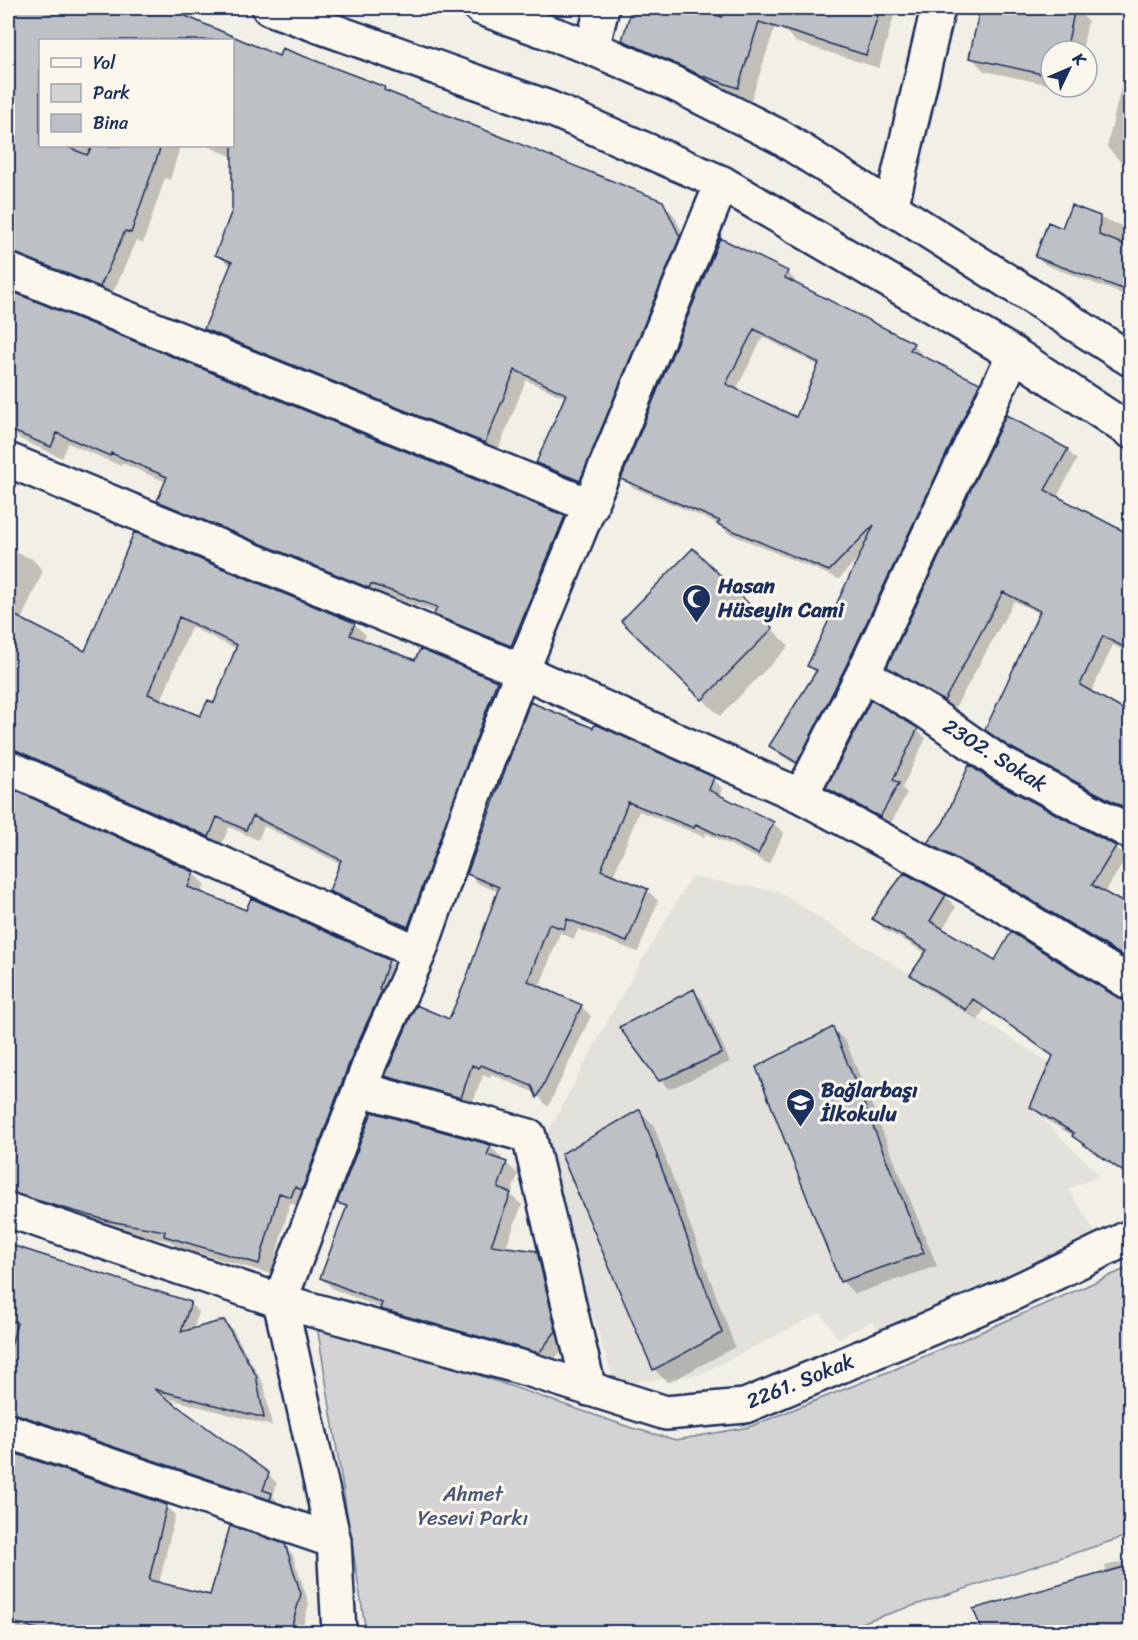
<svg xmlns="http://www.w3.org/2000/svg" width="1138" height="1640" viewBox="0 0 1138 1640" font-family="Sriracha,sans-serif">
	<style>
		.built { fill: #e2e1dc }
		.green { fill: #d2d3d2; stroke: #768198; stroke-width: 1.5 }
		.shadow { fill: #0003; fill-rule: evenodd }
		.building { fill: #bdc0c4; stroke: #1b2f5e; stroke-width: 1.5; fill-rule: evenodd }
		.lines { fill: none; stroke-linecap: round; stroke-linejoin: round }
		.minor-casing { stroke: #1b2f5e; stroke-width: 38 }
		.major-casing { stroke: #1b2f5e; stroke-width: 38 }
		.minor { stroke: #fbf7ec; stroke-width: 33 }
		.major { stroke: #fbf7ec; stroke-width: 33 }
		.labels { text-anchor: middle; stroke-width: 6; stroke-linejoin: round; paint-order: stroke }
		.poi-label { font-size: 21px; font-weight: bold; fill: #1b2f5e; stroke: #fbf7ec; text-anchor: start }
		.street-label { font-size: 21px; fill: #1b2f5e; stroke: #fbf7ec }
		.park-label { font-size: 21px; fill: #49587b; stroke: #fbf7ec }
	</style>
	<rect width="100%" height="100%" fill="#f2efe6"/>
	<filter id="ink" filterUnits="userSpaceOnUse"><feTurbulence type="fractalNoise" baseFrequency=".0167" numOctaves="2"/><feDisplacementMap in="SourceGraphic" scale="12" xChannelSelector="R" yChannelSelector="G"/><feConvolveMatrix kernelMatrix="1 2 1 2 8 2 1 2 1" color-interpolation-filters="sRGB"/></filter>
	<g filter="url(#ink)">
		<path class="built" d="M 691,877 L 777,891 L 1050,1063 L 1030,1107 L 1100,1176 L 1068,1189 L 1098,1236 L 880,1331 L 872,1322 L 838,1338 L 821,1313 L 698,1375 L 615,1384 L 539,1149 L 615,1007 Z"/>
		<path class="green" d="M 1130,1267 L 1130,1535 L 833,1632 L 366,1632 L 316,1319 L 632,1428 L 676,1440 L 749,1427 L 893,1370 Z"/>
		<path class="shadow" d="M 8,8 L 150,8 L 162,12 L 164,8 L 280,58 L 384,88 L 390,94 L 662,203 L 674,215 L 690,249 L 591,491 L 549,474 L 538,463 L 566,398 L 526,380 L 497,453 L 217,340 L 206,329 L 232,267 L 217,254 L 249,171 L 241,160 L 207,146 L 232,146 L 232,40 L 40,40 L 40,146 L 180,146 L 170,180 L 165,178 L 143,243 L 136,241 L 111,297 L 8,267 Z
			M 634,8 L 752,8 L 762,11 L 776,24 L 751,100 L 714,88 L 637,53 L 623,40 Z
			M 789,8 L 896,8 L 879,68 L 796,42 L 783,29 Z
			M 981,8 L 1075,8 L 1088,21 L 1082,51 L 1051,51 L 1051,85 L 984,71 L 971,57 Z
			M 1126,65 L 1130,66 L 1130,163 L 1120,161 L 1107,147 Z
			M 1060,87 L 1074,87 L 1073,90 Z
			M 1071,207 L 1130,229 L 1130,297 L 1046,265 L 1037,257 L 1063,230 Z
			M 787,272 L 796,281 L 794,284 L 913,345 L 922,354 L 920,356 L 979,384 L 988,393 L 806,771 L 780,755 L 771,746 L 816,673 L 808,665 L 859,557 L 839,579 L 728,533 L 719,524 L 632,487 L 623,478 ZM 763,337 L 819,366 L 796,419 L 736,390 Z
			M 8,292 L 564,517 L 576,528 L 523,657 L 447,626 L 437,613 L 382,594 L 380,598 L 170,512 L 159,500 L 166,482 L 122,463 L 121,466 L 68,443 L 62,458 L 20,439 L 9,428 L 14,416 L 8,413 Z
			M 1067,450 L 1077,460 L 1057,497 L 1130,537 L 1130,654 L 1113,645 L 1091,693 L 1130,716 L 1130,815 L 1022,757 L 997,740 L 987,730 L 1040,614 L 1014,601 L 954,710 L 899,676 L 889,666 Z
			M 135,534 L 354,624 L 366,635 L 363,642 L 416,662 L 496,682 L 507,694 L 420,938 L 342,903 L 330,891 L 341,864 L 264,826 L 258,840 L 229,827 L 220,848 L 8,764 L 8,549 L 32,559 L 43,571 L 21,620 L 85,653 ZM 191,627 L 237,649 L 215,705 L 201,718 L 161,701 Z
			M 693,550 L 789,646 L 720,716 L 623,621 Z
			M 531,704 L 713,779 L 723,789 L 720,797 L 773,823 L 784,833 L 769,864 L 706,833 L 705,837 L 639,811 L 613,877 L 647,890 L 658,901 L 638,952 L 578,929 L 574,939 L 560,933 L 539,988 L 581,1006 L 591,1016 L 548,1107 L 536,1093 L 491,1074 L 490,1078 L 483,1075 L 471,1107 L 397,1087 L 387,1076 L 449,1021 L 466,982 L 499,892 L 479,884 L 468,874 Z
			M 917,730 L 926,738 L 902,788 L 907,793 L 890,825 L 837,797 L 828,788 Z
			M 990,781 L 1115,847 L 1126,858 L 1104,894 L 1130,909 L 1130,964 L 940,854 L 929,843 Z
			M 8,789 L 193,873 L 205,885 L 201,894 L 247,912 L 252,900 L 389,961 L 400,973 L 303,1208 L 290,1203 L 271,1274 L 177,1247 L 170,1241 L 121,1232 L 8,1198 L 8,924 L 91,949 L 103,913 L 8,878 Z
			M 945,896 L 956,907 L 942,930 L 996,962 L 1130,1003 L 1130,1177 L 1085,1147 L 1075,1137 L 1043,1118 L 1032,1107 L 1054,1058 L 985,1008 L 978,1020 L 923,986 L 912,975 L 926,953 L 885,930 L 874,919 Z
			M 694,991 L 702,999 L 730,1062 L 669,1089 L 660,1080 Z
			M 833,1029 L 846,1042 L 937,1266 L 855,1294 L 842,1281 Z
			M 640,1111 L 653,1124 L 735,1347 L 668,1383 L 654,1369 Z
			M 490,1146 L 502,1158 L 500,1161 L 506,1163 L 518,1174 L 511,1195 L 522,1205 L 505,1249 L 536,1253 L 548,1265 L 567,1343 L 551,1364 L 393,1320 L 381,1308 L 333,1289 L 321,1277 L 347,1210 L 339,1202 Z
			M 8,1246 L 190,1304 L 199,1312 L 193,1330 L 224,1321 L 233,1330 L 264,1385 L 272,1426 L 163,1397 L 268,1474 L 277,1483 L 273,1496 L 280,1504 L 279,1507 L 8,1424 Z
			M 8,1452 L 166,1506 L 175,1515 L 159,1584 L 211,1597 L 284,1545 L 293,1555 L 309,1604 L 301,1632 L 8,1632 Z
			M 1130,1560 L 1130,1632 L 955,1632 L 982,1625 L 1107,1573 L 1105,1566 Z"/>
		<path class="building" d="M 8,8 L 167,8 L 279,56 L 282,48 L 385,87 L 384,90 L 663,201 L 680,237 L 580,481 L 536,463 L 566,394 L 515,370 L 485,443 L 204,329 L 232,262 L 215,255 L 232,210 L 232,40 L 40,40 L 40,146 L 65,146 L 87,155 L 93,146 L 161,146 L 131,233 L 125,231 L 100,287 L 15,253 L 8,252 Z
			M 632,8 L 694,8 L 722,17 L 725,8 L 880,8 L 866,55 L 759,22 L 738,88 L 700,75 L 622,40 Z
			M 980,8 L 1075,8 L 1066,51 L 1051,51 L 1051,76 L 969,58 Z
			M 1071,205 L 1100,216 L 1099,235 L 1131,247 L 1131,292 L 1035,257 L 1048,222 L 1062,228 Z
			M 720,238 L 788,271 L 785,278 L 914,343 L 910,350 L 980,383 L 846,666 L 797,763 L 769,746 L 817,670 L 807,666 L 874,525 L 829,571 L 717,524 L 720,521 L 621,479 ZM 754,329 L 819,363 L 796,417 L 726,384 Z
			M 8,290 L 565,516 L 511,646 L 434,615 L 437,607 L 371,584 L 369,588 L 157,501 L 167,477 L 111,453 L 110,456 L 57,433 L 51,447 L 8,429 Z
			M 1006,415 L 1068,449 L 1045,490 L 1131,535 L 1131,651 L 1103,636 L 1080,685 L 1131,714 L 1131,811 L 1010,747 L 985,730 L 1040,611 L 1003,592 L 944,701 L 887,667 Z
			M 134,532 L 355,623 L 350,635 L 415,660 L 420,649 L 497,681 L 408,927 L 329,891 L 341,860 L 253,816 L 246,830 L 217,817 L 209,837 L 16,750 L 8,748 L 8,612 L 85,651 ZM 179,617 L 237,645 L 214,703 L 208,700 L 200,716 L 148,694 Z
			M 693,548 L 773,628 L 702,700 L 621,621 Z
			M 871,700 L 918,728 L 893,780 L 899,783 L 880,817 L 826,788 Z
			M 530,702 L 593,728 L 595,724 L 714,777 L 709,790 L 774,822 L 758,854 L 696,824 L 694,828 L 628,802 L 601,870 L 648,889 L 627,942 L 567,919 L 564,929 L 549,924 L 528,981 L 582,1005 L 537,1098 L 532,1086 L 481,1065 L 479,1068 L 472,1065 L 461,1098 L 385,1076 L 416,1005 L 449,1019 L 465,982 L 499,887 L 467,874 Z
			M 969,765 L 991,780 L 1116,846 L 1092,885 L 1131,907 L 1131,961 L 1008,886 L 927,843 L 943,823 Z
			M 8,787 L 194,872 L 188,887 L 246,910 L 251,898 L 389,960 L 379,989 L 382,990 L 353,1053 L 302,1190 L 295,1187 L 291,1197 L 279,1193 L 259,1264 L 164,1236 L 165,1231 L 109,1221 L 8,1192 Z
			M 904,873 L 946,895 L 930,921 L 995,960 L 1011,932 L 1120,999 L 1131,1002 L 1131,1177 L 1072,1136 L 1074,1133 L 1030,1107 L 1053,1056 L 973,999 L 966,1010 L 910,975 L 927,950 L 872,919 L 880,905 Z
			M 694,989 L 722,1053 L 659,1081 L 619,1027 Z
			M 833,1027 L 924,1253 L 840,1282 L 756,1067 Z
			M 640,1109 L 722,1333 L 653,1370 L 561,1154 Z
			M 372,1112 L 491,1145 L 487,1155 L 507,1162 L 498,1188 L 511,1193 L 491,1245 L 537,1251 L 556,1331 L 539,1353 L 380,1309 L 382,1303 L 320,1278 L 347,1206 L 337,1203 Z
			M 8,1244 L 191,1302 L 181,1332 L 224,1320 L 256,1375 L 264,1418 L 154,1389 L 269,1473 L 263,1490 L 272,1493 L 270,1500 L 14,1413 L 8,1413 L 8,1358 L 17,1323 L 8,1320 Z
			M 8,1451 L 167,1505 L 149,1580 L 210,1595 L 230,1526 L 285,1544 L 301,1594 L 290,1632 L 48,1632 L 8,1621 Z
			M 1131,1565 L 1131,1632 L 983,1632 L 973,1609 Z"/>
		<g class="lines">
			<defs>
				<path id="minor" d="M 592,48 L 602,8
					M 891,208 L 938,8
					M 8,270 L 591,506
					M 8,460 L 522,671 L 801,796 L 998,902 L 1130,983
					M 863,674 L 927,712 L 1000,763 L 1130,832
					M 8,767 L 419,953
					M 801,796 L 863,674 L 1014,354
					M 360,1089 L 529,1136 L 589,1389
					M 8,1210 L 280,1301 L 527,1369 L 666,1413 L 745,1406 L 1007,1296 L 1130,1237
					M 8,1431 L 334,1541
					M 339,1632 L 334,1541 L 280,1301 L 371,1060 L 419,953 L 475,794 L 522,671 L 722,183"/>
				<path id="major" d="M 269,8 L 549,108 L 722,183 L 1014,354 L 1130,431
					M 481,8 L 592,48 L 673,83 L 780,137 L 1130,359"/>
			</defs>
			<use href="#minor" class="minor-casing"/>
			<use href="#major" class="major-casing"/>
			<use href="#minor" class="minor"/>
			<use href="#major" class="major"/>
		</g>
	</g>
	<defs>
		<symbol id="mosque-pin" viewBox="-11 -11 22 30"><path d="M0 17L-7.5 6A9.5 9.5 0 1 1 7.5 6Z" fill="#1b2f5e" stroke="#fbf7ec"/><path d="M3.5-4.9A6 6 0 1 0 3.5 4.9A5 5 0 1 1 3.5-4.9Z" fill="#fff"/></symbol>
		<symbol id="school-pin" viewBox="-11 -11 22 30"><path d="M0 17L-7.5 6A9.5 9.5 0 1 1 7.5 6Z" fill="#1b2f5e" stroke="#fbf7ec"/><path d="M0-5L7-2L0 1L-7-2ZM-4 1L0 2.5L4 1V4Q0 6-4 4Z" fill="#fff"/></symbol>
	</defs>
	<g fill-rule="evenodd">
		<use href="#mosque-pin" x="680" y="582" width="33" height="45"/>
		<use href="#school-pin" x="784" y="1086" width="33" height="45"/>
	</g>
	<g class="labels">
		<g class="poi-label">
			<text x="718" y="593">Hasan<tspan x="718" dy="24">Hüseyin Cami</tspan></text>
			<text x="821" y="1097">Bağlarbaşı<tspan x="821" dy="24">İlkokulu</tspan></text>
		</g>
		<g class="street-label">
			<text transform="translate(995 755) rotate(32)" y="7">2302. Sokak</text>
			<text transform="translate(800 1381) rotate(-22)" y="7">2261. Sokak</text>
		</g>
		<g class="park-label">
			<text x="473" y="1501">Ahmet<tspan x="473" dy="24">Yesevi Parkı</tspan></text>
		</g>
	</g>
	<rect width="1138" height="1640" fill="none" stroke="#fbf7ec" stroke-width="30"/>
	<rect x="15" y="15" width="1108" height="1610" fill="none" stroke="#1b2f5e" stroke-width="2" filter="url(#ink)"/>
	<rect x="39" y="39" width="195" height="108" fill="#fbf7ec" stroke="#a1a7b3" stroke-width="1.5"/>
	<rect x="51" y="58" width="30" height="9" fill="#fbf7ec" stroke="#a1a7b3" stroke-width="1.5"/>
	<text x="93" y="69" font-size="18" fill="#1b2f5e">Yol</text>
	<rect x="51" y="84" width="30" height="18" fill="#d2d3d2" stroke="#a1a7b3" stroke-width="1.5"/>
	<text x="93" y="99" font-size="18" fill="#1b2f5e">Park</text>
	<rect x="51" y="114" width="30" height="18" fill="#bdc0c4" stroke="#a1a7b3" stroke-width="1.5"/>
	<text x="93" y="129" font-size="18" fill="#1b2f5e">Bina</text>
	<g transform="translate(1069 69) rotate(46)"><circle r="28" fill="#fbf7ec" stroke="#a1a7b3" stroke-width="1.5"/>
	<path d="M0-4.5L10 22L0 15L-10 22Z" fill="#1b2f5e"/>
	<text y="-9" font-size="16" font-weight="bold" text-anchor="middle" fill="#1b2f5e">K</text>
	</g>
</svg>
